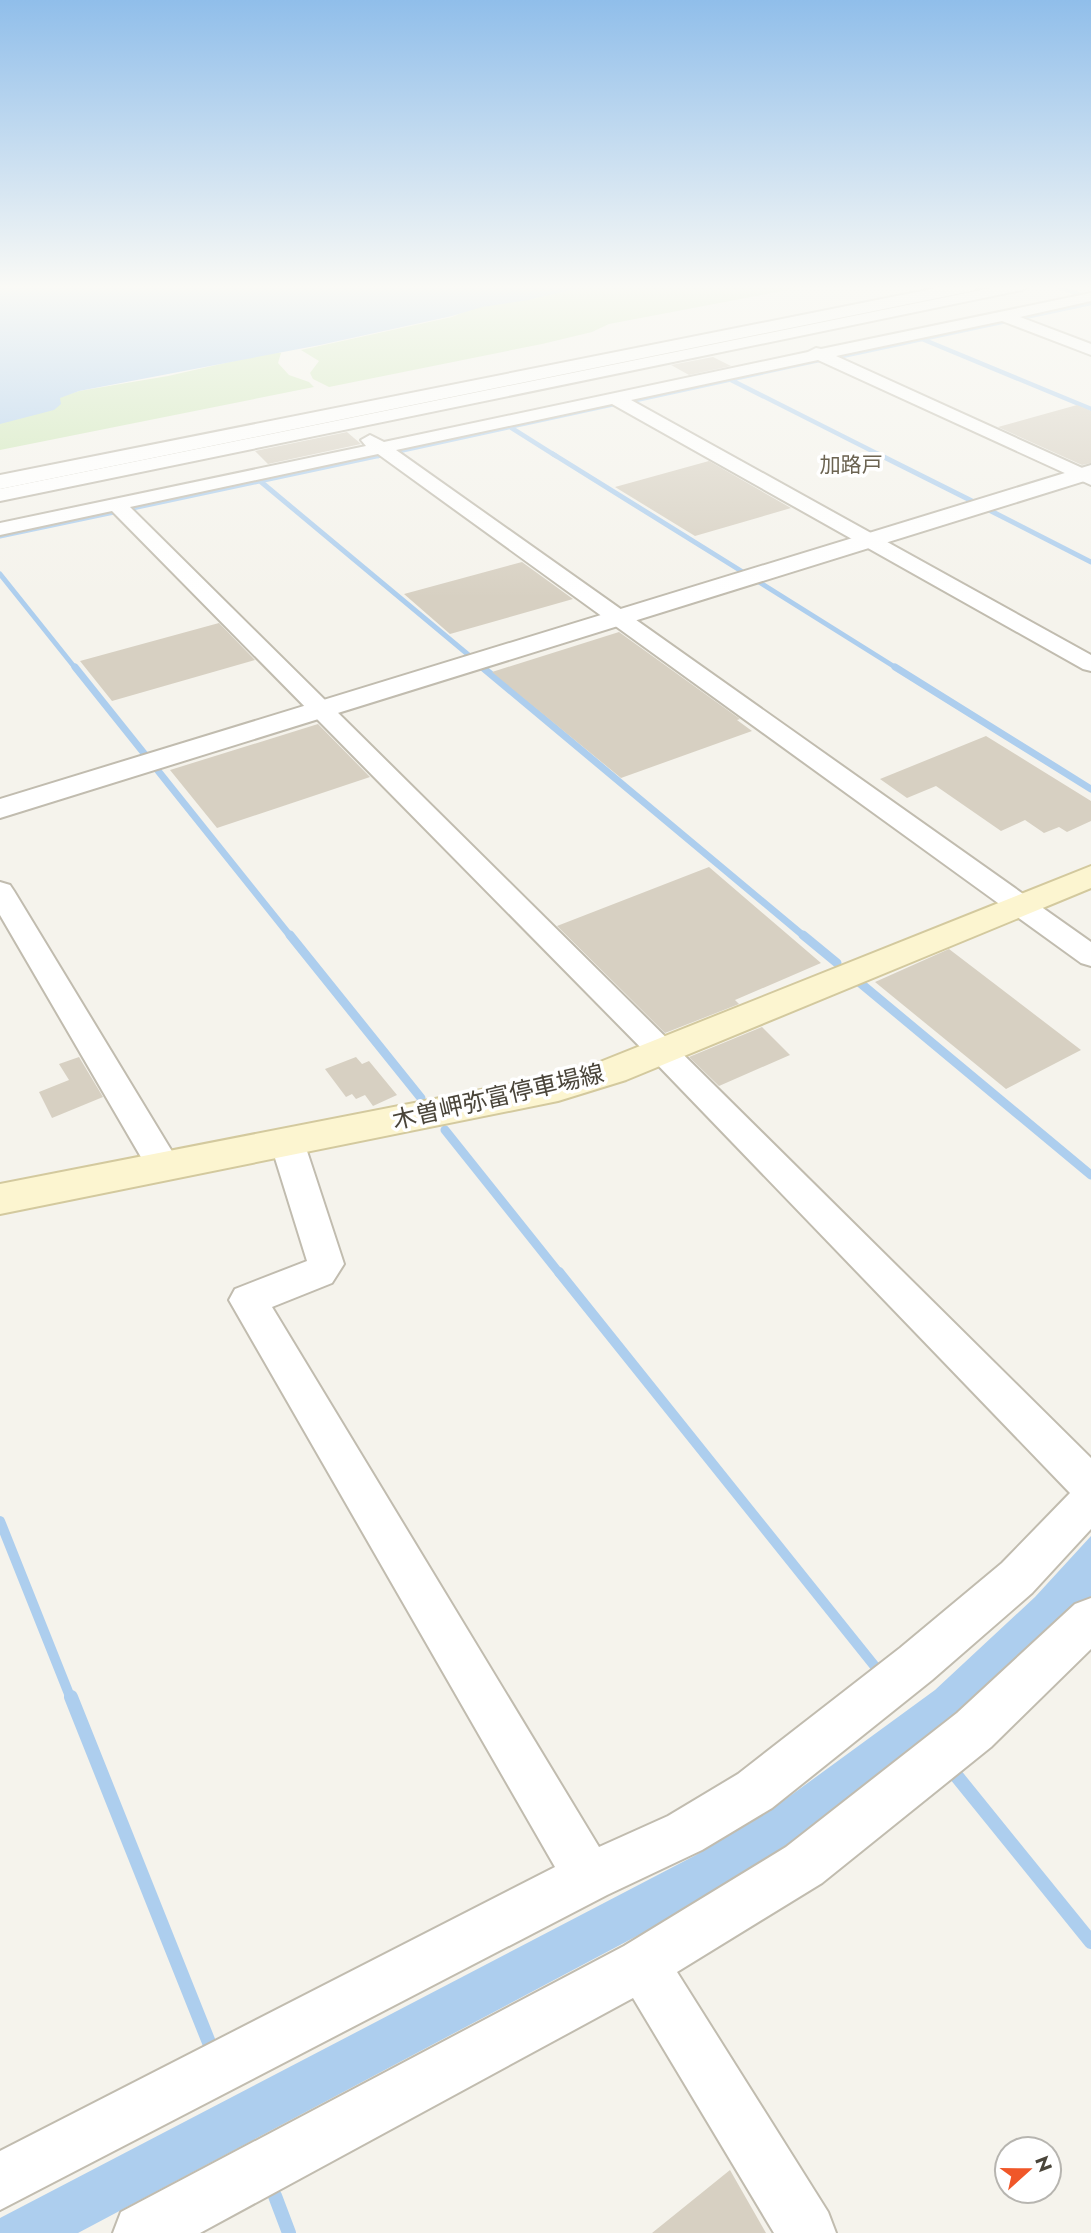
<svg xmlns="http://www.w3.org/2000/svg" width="1091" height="2233" viewBox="0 0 1091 2233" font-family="Jost,'Noto Sans JP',sans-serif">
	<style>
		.green { fill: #cee7b8 }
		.water { fill: #adceee }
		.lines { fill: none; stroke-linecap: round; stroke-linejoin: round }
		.stream-far5 { stroke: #adceee; stroke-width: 4.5 }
		.stream-far4 { stroke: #adceee; stroke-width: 5 }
		.stream-far3 { stroke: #adceee; stroke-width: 7 }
		.stream-far2 { stroke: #adceee; stroke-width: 9 }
		.stream-far1 { stroke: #adceee; stroke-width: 10 }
		.stream { stroke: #adceee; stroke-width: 14 }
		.building { fill: #d7d0c2 }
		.minor-casing { stroke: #c1bcaf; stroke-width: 4 }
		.tertiary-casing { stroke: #c1bcaf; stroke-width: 4 }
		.secondary-casing { stroke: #d3c99e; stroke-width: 4 }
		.minor { fill: #fff; fill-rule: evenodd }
		.tertiary { fill: #fff; fill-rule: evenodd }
		.secondary { fill: #fcf5d0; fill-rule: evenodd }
		.labels { text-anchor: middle; stroke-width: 7; stroke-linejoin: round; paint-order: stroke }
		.far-neighbourhood-label { font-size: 21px; fill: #6c6452; stroke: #fff }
		.street-label { font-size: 24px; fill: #4a453a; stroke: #fff }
	</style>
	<rect width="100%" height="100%" fill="#f5f3ec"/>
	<path class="green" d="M 566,286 L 808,286 L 609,324 L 592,332 L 542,344 L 329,387 L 313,379 L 310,373 L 319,361 L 301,350 L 452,317 L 471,309 Z
		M 274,352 L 281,353 L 278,363 L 289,375 L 309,382 L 314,387 L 0,450 L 0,417 L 79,391 L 168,376 Z"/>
	<path class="water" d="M 0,286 L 583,286 L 584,287 L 528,300 L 482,307 L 452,316 L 320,345 L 79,391 L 60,398 L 61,404 L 54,410 L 0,424 Z
		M 1091,1536 L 1091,1596 L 1017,1673 L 791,1846 L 716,1894 L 78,2233 L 0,2233 L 0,2218 L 696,1855 L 768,1812 L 935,1690 L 1035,1597 Z"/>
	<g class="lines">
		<path class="stream-far5" d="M 1056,286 L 1084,296
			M 1016,319 L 1091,303
			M 922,339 L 1091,409
			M 833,358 L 1011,320
			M 731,380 L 882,456
			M 627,402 L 824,359
			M 510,427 L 556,456
			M 395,452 L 619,403
			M 378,456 L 381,455"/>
		<path class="stream-far4" d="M 553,454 L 746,574
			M 878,454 L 974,502
			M 260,481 L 471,657
			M 128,509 L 381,455
			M 987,509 L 1091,562
			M 0,536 L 114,512
			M 0,574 L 76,669
			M 759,582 L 898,669"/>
		<path class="stream-far3" d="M 75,667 L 291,937
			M 482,667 L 805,937
			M 895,667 L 1091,789"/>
		<path class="stream-far2" d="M 290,935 L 421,1098
			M 803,935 L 837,963
			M 859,982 L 1091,1175
			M 445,1130 L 560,1274"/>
		<path class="stream-far1" d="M 559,1272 L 877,1669
			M 0,1521 L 71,1699"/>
		<path class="stream" d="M 71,1697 L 212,2050
			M 955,1774 L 1091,1942
			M 275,2196 L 289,2233"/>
	</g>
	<path class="building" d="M 713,357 L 731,366 L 689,375 L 671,365 Z
		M 1077,405 L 1091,411 L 1091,463 L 1082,465 L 998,427 Z
		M 347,432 L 361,444 L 268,464 L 255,451 Z
		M 709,461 L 791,508 L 695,536 L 615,487 Z
		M 522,562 L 573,599 L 450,634 L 404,594 Z
		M 219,623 L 255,660 L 112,701 L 80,661 Z
		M 619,632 L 740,719 L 737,720 L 752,731 L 621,778 L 492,672 Z
		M 318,724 L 370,777 L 217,828 L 170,770 Z
		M 986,736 L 1091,801 L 1091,821 L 1067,832 L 1059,827 L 1044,833 L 1025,820 L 1001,831 L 936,786 L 907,798 L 880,779 Z
		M 709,867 L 821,963 L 735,1000 L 739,1004 L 665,1033 L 557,926 Z
		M 949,949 L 1081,1050 L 1006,1089 L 875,982 Z
		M 762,1027 L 790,1055 L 719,1086 L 689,1057 Z
		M 79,1057 L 103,1097 L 52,1118 L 39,1092 L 69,1080 L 59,1064 Z
		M 356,1057 L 362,1064 L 369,1061 L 397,1095 L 373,1106 L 365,1095 L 356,1099 L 352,1094 L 346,1097 L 325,1069 Z
		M 730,2170 L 766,2233 L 652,2233 Z"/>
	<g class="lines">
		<defs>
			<path id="minor" d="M 1001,286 L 1029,286 L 1022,290 L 0,501 L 0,489 Z
				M 1091,293 L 1091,301 L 1020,317 L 1091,344 L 1091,355 L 1002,321 L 836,356 L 1091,472 L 1091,485 L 818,360 L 631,400 L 1091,655 L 1091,671 L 1083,669 L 612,404 L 396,450 L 1091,942 L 1091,966 L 1081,963 L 378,454 L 130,507 L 1091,1458 L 1091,1529 L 1032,1593 L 932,1680 L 772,1808 L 702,1850 L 607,1895 L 0,2210 L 0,2151 L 555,1867 L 229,1300 L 235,1289 L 307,1261 L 270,1142 L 275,1133 L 287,1130 L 299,1133 L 304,1142 L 344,1264 L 332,1283 L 272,1307 L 599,1847 L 668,1816 L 738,1774 L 900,1648 L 1002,1563 L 1070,1493 L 652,1059 L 112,511 L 0,535 L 0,523 L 366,446 L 361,440 L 370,435 L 384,442 L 808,352 L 816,348 L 821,349 Z
				M 0,882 L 10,885 L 14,891 L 176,1158 L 181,1167 L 176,1176 L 164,1180 L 152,1176 L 0,915 Z
				M 1091,1598 L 1091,1649 L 991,1747 L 822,1883 L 677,1972 L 828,2212 L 836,2233 L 774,2233 L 633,1998 L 200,2233 L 113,2233 L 121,2212 L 624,1946 L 786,1847 L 957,1713 L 1075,1604 Z"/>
			<path id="tertiary" d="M 947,286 L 980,286 L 972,291 L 0,489 L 0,475 Z
				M 1091,465 L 1091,479 L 0,818 L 0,799 Z"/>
			<path id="secondary" d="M 1091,866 L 1091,888 L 626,1080 L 558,1101 L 0,1214 L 0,1184 L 557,1075 L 600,1062 Z"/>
		</defs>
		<use href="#minor" class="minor-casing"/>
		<use href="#tertiary" class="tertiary-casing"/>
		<use href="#secondary" class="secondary-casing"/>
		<use href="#minor" class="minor"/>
		<use href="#tertiary" class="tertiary"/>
		<use href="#secondary" class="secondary"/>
	</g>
	<linearGradient id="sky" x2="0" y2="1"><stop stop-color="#90beea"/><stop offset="0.48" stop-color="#fafaf6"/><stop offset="1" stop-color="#fafaf6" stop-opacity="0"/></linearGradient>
	<rect width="1091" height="598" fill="url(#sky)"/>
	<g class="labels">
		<g class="far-neighbourhood-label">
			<text x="851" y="472">加路戸</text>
		</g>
		<g class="street-label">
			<text transform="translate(498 1097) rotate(-13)" y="8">木曽岬弥富停車場線</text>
		</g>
	</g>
	<g transform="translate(1028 2170) rotate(69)"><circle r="33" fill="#ffffff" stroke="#b7b5b0" stroke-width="2"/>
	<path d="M0-5L12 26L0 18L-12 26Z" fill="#f05729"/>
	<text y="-10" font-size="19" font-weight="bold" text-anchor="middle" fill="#4a453a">N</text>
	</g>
</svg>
